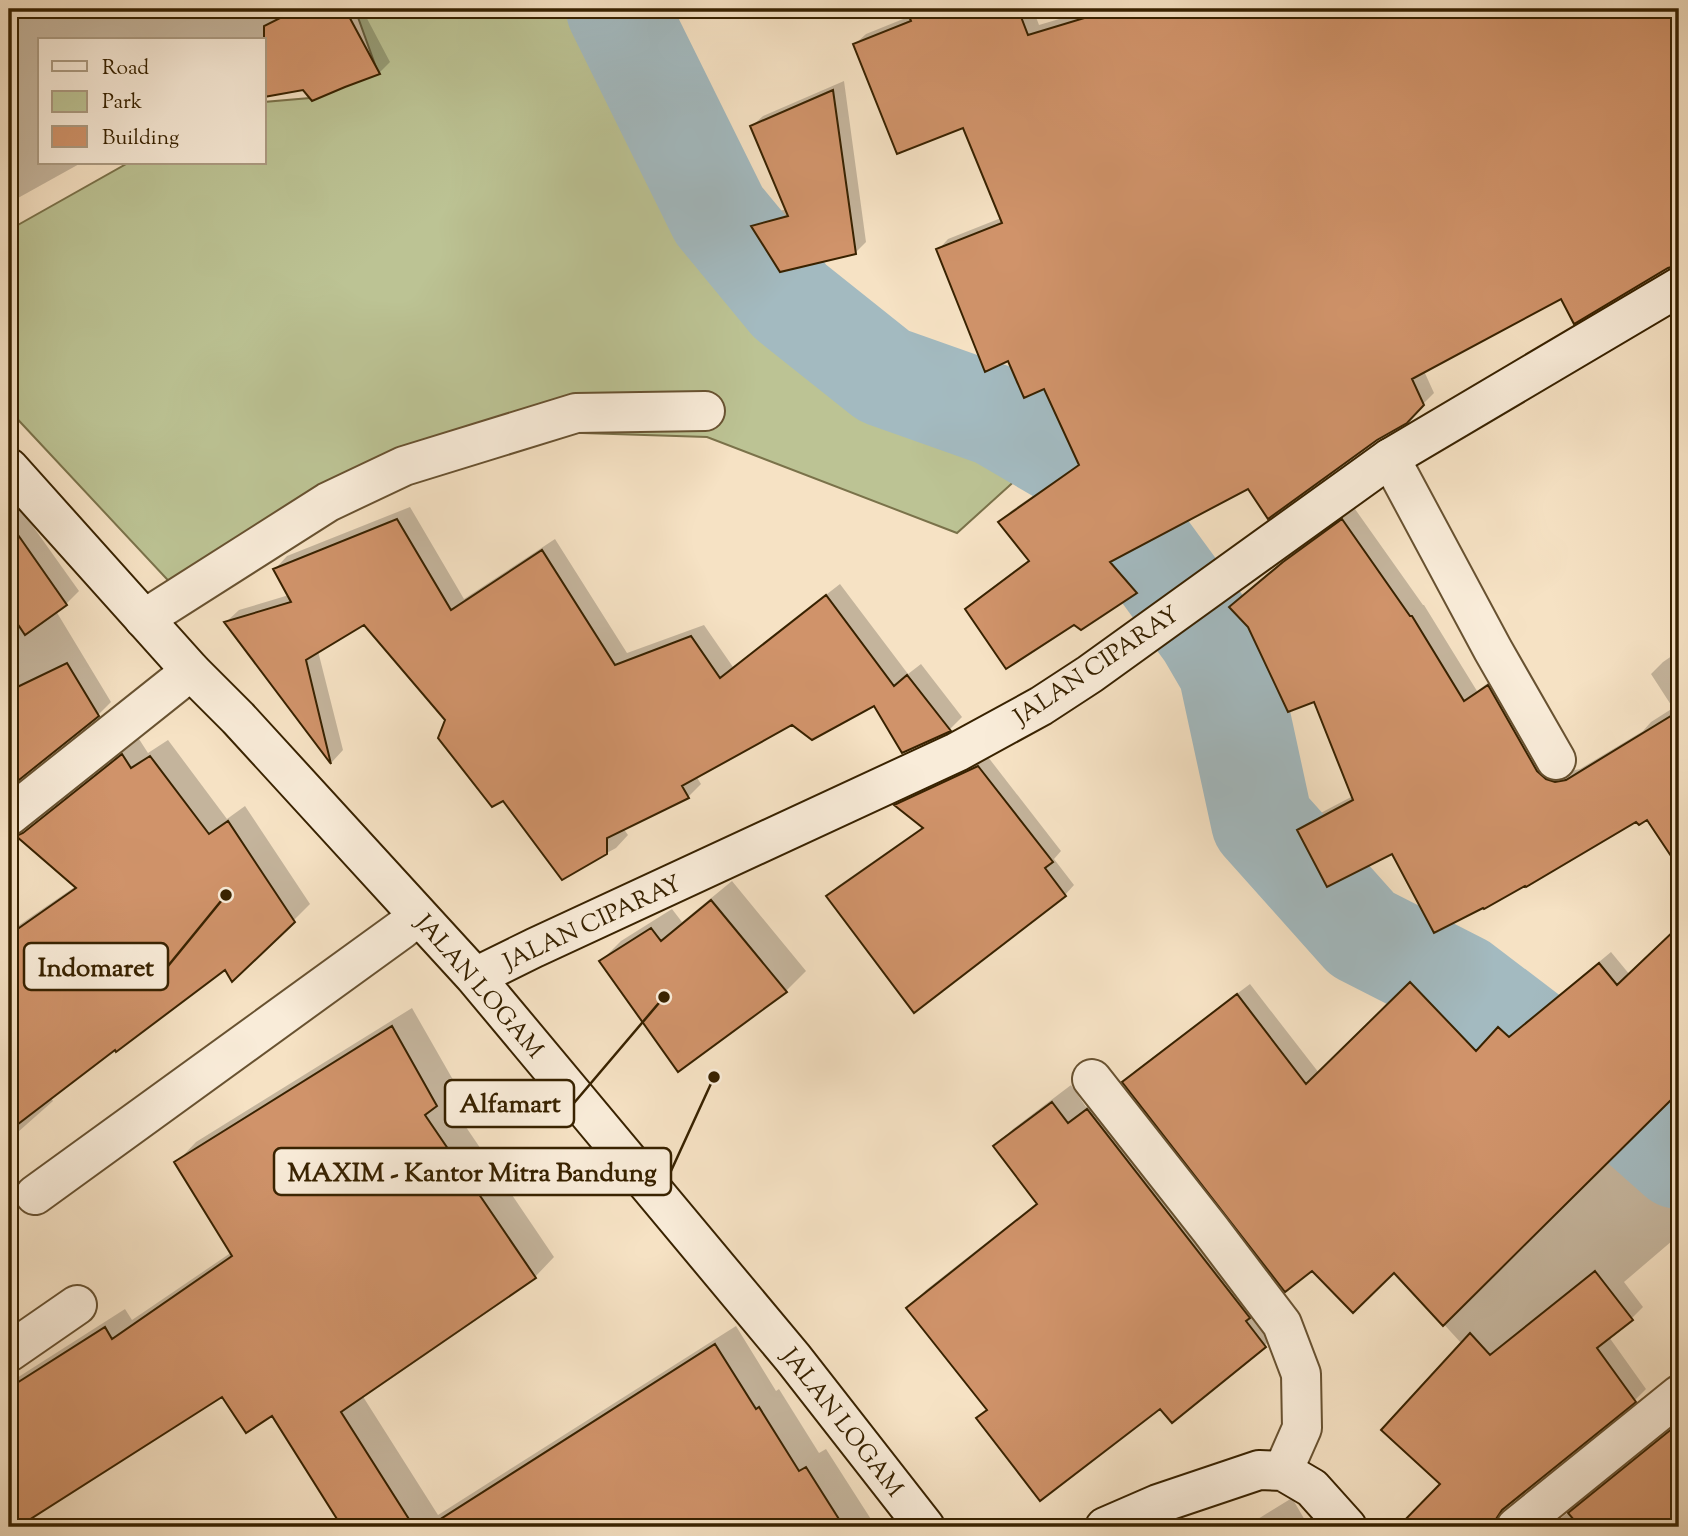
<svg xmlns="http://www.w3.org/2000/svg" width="1688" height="1536" viewBox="0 0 1688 1536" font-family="'Sorts Mill Goudy',serif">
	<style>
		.green { fill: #bcc394; stroke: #7a724a; stroke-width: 2 }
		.shadow { fill: #0003 }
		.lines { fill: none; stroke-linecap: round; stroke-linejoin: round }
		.river { stroke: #a3bac0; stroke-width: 102 }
		.building { fill: #d0936a; stroke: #382200; stroke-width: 2 }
		.street-casing { stroke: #685231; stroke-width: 42 }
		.secondary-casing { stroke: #382200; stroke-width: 42 }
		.street { stroke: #f9ecd9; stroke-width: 38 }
		.secondary { stroke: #f9ecd9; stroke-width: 38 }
		.labels { text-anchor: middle; stroke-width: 5; stroke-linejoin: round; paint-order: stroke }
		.street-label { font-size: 24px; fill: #382200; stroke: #f9ecd9 }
		.leader { fill: none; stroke: #382200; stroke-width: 2.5 }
		.callout-dot { fill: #382200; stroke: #f9ecd9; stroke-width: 2.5 }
		.callout { fill: #f9ecd9; stroke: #382200; stroke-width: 2.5 }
		.callout-label { font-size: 26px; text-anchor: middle; font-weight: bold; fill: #382200 }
	</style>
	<rect width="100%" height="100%" fill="#f6e2c4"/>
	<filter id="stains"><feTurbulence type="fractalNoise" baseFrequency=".00286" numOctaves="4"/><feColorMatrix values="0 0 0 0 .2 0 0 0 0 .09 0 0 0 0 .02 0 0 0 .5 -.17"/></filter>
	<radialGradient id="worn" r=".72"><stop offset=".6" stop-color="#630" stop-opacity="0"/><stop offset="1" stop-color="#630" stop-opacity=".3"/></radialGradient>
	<path class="green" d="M 355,9 L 590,9 L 660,125 L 754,309 L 908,405 L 1029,468 L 957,533 L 707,437 L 520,431 L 178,591 L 9,410 L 9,230 L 128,163 L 264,163 L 264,102 L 310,98 L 378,73 Z"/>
	<path class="shadow" d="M 9,9 L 362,9 L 390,62 L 379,73 L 264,40 L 40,40 L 40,163 L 81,163 L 9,203 Z
		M 928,9 L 1033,9 L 1039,25 L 1093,9 L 1537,9 L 1609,115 L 1638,99 L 1593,9 L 1679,9 L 1679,264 L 1562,297 L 1424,371 L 1434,393 L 1406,421 L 1249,487 L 1122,553 L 1147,581 L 1136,592 L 1081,628 L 1075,622 L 968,609 L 978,598 L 1030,559 L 1001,522 L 1011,511 L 1080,463 L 1045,387 L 1009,359 L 938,250 L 948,239 L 1001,218 L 964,126 L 855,44 L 866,34 Z
		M 844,81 L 866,242 L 855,253 L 754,226 L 764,215 L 787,209 L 752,126 L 763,116 Z
		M 12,497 L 79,591 L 66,604 L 56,611 L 111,702 L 98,715 L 9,786 L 9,499 Z
		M 410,507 L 464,599 L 555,539 L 627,653 L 704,625 L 733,667 L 840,584 L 908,674 L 921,664 L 962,717 L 950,729 L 903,751 L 874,703 L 792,723 L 696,776 L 701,784 L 688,797 L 623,828 L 628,835 L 616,848 L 563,877 L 447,719 L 365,623 L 318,651 L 343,750 L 332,762 L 226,622 L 239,610 L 289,595 L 275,569 L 287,556 Z
		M 1355,509 L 1423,605 L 1424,605 L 1477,691 L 1500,674 L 1570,771 L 1580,769 L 1643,731 L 1651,722 L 1673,708 L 1651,674 L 1663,662 L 1679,651 L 1679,864 L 1648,818 L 1393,851 L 1299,830 L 1311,818 L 1353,796 L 1315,700 L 1231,607 L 1243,595 L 1297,550 Z
		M 139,739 L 148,753 L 168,740 L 227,819 L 245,806 L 310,904 L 293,921 L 225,968 L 115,1047 L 50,1097 L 53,1101 L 9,1140 L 9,932 L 76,886 L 26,832 L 43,816 Z
		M 988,757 L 1061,851 L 1054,859 L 1074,885 L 1065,895 L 828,896 L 838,886 L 924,826 L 897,805 L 906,796 Z
		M 732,881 L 806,971 L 786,991 L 601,961 L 621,941 L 672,909 L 682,922 Z
		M 1679,928 L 1679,1090 L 1644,1125 L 1679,1168 L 1679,1235 L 1624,1282 L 1643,1307 L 1631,1319 L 1609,1337 L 1646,1389 L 1634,1401 L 1507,1505 L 1506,1517 L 1510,1527 L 1401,1527 L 1443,1484 L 1462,1344 L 1395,1271 L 1124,1082 L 1136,1070 L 1250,984 L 1319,1073 L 1423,972 L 1489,1040 L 1511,1016 L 1522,1026 L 1611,952 L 1630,975 Z
		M 412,1008 L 456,1085 L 445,1096 L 554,1257 L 535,1277 L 362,1395 L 438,1515 L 736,1326 L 776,1391 L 779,1389 L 819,1453 L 826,1449 L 876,1527 L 344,1527 L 272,1413 L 222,1395 L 26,1520 L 18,1527 L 9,1527 L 9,1383 L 125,1309 L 132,1320 L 232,1252 L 177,1162 L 196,1142 Z
		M 1071,1085 L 1086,1107 L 1106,1092 L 1283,1328 L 1265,1345 L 1227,1376 L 1161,1407 L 978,1418 L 988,1408 L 909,1308 L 926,1290 L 1038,1202 L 996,1146 L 1013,1129 Z
		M 1679,1423 L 1679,1527 L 1550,1527 Z
		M 1292,1498 L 1309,1527 L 1245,1527 Z
		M 1192,1519 L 1197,1527 L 1179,1527 Z"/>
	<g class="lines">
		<path class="river" d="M 617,9 L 719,215 L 790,301 L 884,376 L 997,416 L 1074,461 L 1140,541 L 1208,634 L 1229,670 L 1262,822 L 1362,934 L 1462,985 L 1617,1103 L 1679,1158"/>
	</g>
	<path class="building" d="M 298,9 L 345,9 L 380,74 L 345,87 L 312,101 L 303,90 L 264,97 L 264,26 Z
		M 906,9 L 1018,9 L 1028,35 L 1114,9 L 1679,9 L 1679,265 L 1668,268 L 1574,324 L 1561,299 L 1412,379 L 1424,405 L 1407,423 L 1377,440 L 1268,519 L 1248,489 L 1110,562 L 1137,593 L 1081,630 L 1074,625 L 1006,669 L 965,609 L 1029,561 L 998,522 L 1079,465 L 1044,389 L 1024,398 L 1008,361 L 985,372 L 936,249 L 1002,223 L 963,128 L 897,154 L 853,44 L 911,21 Z
		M 833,90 L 856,254 L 780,272 L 751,226 L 788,216 L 750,126 Z
		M 397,519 L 451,610 L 542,550 L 615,665 L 691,636 L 720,678 L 826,595 L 894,686 L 907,675 L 951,731 L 902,753 L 874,706 L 812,740 L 792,725 L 682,786 L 689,798 L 607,838 L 607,854 L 562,880 L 503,801 L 492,807 L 438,738 L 445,720 L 364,625 L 306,660 L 331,764 L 224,622 L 291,602 L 273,569 Z
		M 1342,519 L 1410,616 L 1412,616 L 1464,701 L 1488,685 L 1537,771 L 1546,779 L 1555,782 L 1566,780 L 1679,711 L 1679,868 L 1647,820 L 1639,825 L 1636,822 L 1526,887 L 1525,886 L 1484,909 L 1483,908 L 1434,933 L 1392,854 L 1327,887 L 1297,830 L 1353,800 L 1314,702 L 1288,712 L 1248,627 L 1229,607 L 1283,562 Z
		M 9,522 L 67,605 L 25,635 L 9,611 Z
		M 67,663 L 99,716 L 9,788 L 9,691 Z
		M 122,754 L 131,768 L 150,756 L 209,834 L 228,821 L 295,922 L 232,982 L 225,970 L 116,1052 L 115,1050 L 9,1131 L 9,935 L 76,888 L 16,836 L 23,833 Z
		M 978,766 L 1053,862 L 1045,868 L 1066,896 L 914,1013 L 826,896 L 923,828 L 894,805 Z
		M 711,900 L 787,992 L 678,1072 L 599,961 L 651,928 L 661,941 Z
		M 1679,926 L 1679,1092 L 1443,1326 L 1394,1273 L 1353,1313 L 1312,1271 L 1285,1292 L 1122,1082 L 1237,994 L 1306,1084 L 1410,982 L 1476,1051 L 1498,1027 L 1509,1037 L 1599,963 L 1617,985 Z
		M 392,1026 L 437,1106 L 425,1115 L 536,1278 L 341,1412 L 414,1527 L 342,1527 L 272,1416 L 246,1433 L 222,1397 L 18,1527 L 9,1527 L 9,1388 L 105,1327 L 112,1339 L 232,1256 L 174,1162 Z
		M 1052,1102 L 1068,1123 L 1087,1109 L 1250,1318 L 1246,1321 L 1266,1347 L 1172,1423 L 1160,1409 L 1040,1501 L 976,1418 L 987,1410 L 906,1308 L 1037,1204 L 993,1146 Z
		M 1595,1271 L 1633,1320 L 1597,1348 L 1636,1402 L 1502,1510 L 1496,1519 L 1495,1527 L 1398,1527 L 1440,1484 L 1381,1430 L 1470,1333 L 1490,1355 Z
		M 715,1344 L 756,1409 L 759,1407 L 799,1471 L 806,1467 L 844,1527 L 428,1527 Z
		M 1679,1423 L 1679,1527 L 1580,1527 L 1568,1513 Z"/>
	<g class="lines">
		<defs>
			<path id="street" d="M 1390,458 L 1493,650 L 1556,760
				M 144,619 L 328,502 L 404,466 L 576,413 L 705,411
				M 9,816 L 191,671
				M 1092,1079 L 1210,1229 L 1282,1324 L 1301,1374 L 1302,1428 L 1283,1471
				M 35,1195 L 402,929 L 418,916
				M 9,1352 L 77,1305
				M 1516,1527 L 1679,1395"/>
			<path id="secondary" d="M 9,468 L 191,671 L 238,718 L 475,977 L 793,1358 L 925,1527
				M 475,977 L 534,948 L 957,752 L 1041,706 L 1090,674 L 1390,458 L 1679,287
				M 1105,1527 L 1158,1504 L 1259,1470 L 1283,1471 L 1312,1488 L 1347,1527"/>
		</defs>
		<use href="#street" class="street-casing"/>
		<use href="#secondary" class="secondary-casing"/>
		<use href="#street" class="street"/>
		<use href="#secondary" class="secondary"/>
	</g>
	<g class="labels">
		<g class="street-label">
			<text transform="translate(1096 665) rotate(-34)" y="8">JALAN CIPARAY</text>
			<text transform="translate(592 922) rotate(-25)" y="8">JALAN CIPARAY</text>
			<text transform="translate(480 986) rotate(49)" y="8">JALAN LOGAM</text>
			<text transform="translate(843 1422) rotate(52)" y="8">JALAN LOGAM</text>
		</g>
	</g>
	<path class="leader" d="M226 895L168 966M664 997L574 1103M714 1077L671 1171"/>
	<g class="callout-dot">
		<circle cx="226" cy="895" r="7"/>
		<circle cx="664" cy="997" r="7"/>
		<circle cx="714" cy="1077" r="7"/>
	</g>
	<g class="callout">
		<rect x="24" y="943" width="144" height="47" rx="7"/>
		<rect x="445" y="1080" width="129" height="47" rx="7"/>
		<rect x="274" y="1148" width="397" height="47" rx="7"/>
	</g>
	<g class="callout-label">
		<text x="96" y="976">Indomaret</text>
		<text x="510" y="1112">Alfamart</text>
		<text x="472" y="1181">MAXIM - Kantor Mitra Bandung</text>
	</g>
	<rect width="1688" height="1536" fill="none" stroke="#f6e2c4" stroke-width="35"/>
	<rect x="10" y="10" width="1667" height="1515" fill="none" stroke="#382200" stroke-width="3.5"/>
	<rect x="18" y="18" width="1653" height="1501" fill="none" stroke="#382200" stroke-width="2"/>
	<rect x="38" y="38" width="228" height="126" fill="#f9ecd9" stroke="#ac9b82" stroke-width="2"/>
	<rect x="52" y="61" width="35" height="10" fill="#f9ecd9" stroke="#ac9b82" stroke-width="2"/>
	<text x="102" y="74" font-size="21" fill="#382200">Road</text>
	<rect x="52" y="91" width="35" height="21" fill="#bcc394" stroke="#ac9b82" stroke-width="2"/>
	<text x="102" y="108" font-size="21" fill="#382200">Park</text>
	<rect x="52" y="126" width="35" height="21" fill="#d0936a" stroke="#ac9b82" stroke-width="2"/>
	<text x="102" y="144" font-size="21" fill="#382200">Building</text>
	<rect width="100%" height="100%" filter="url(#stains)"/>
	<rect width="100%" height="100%" fill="url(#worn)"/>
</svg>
